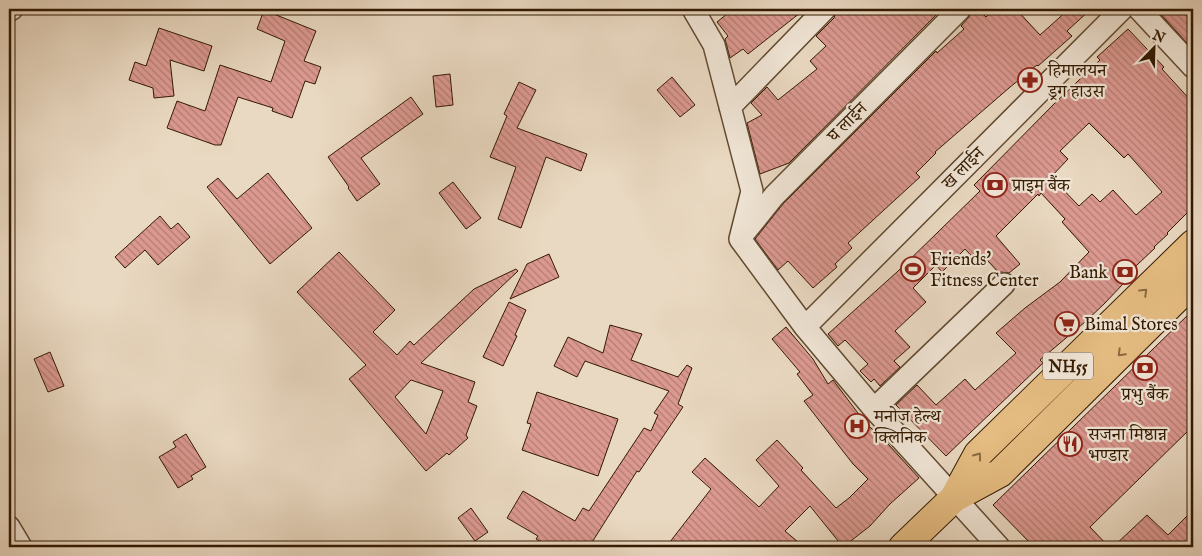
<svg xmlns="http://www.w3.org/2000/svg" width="1202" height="556" viewBox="0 0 1202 556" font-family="'IM FELL English','Noto Serif Devanagari',serif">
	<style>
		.building { fill: url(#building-back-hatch); stroke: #331a01; fill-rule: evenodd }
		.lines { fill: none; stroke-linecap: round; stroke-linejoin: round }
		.minor-casing { stroke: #614a31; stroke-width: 24 }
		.primary-casing { stroke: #331a01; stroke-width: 30 }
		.minor { stroke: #f1e6d7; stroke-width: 21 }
		.primary { stroke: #e5bc81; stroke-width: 28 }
		.oneway { stroke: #8c6b41 }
		.labels { text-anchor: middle; stroke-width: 4.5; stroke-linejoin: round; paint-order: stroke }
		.shield { fill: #f1e6d7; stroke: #6c5741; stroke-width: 1 }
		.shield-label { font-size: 16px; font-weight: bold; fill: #331a01 }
		.poi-label { font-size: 18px; fill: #331a01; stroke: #f1e6d7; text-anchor: start }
		.street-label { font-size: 18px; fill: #331a01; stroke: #f1e6d7 }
	</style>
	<defs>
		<pattern id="building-back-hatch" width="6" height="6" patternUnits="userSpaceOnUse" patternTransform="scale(1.25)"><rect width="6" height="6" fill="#dc9991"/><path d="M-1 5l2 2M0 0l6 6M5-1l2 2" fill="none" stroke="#b37c74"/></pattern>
	</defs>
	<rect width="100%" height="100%" fill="#ead9c2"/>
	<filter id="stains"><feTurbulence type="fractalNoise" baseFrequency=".004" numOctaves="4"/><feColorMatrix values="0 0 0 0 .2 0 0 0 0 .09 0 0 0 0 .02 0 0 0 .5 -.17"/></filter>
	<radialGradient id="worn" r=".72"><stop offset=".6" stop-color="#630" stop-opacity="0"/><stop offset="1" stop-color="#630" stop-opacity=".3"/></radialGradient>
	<path class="building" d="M 733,9 L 805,9 L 748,54 L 743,49 L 730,58 L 725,39 L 728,36 L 717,22 Z
		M 837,9 L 942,9 L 789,163 L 760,174 L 747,123 L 762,115 L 751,103 L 767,87 L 778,100 L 817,69 L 810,61 L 826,46 L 816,36 L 834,18 Z
		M 972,9 L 978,9 L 986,17 L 995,9 L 1016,9 L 1040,35 L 1069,9 L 1091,9 L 1067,31 L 1072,36 L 1038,66 L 1037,65 L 1009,88 L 935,152 L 936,153 L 916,173 L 920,177 L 848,243 L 852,248 L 835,264 L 837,267 L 813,288 L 788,261 L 778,270 L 755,239 L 783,204 L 936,51 L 937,53 L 964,29 L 961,26 L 969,17 Z
		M 1156,9 L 1193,9 L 1193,49 L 1187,43 Z
		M 264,10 L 316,31 L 304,61 L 321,67 L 315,84 L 305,81 L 292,118 L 272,111 L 273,108 L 238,97 L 221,145 L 215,145 L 167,128 L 177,101 L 205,111 L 220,65 L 271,82 L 285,41 L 257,29 Z
		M 159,28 L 212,46 L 204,71 L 170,60 L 174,96 L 154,98 L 153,88 L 129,80 L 135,62 L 146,66 Z
		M 1128,29 L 1164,67 L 1162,69 L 1193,103 L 1193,207 L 1167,233 L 1168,234 L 1154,247 L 1155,248 L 1120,281 L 1123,284 L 1104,304 L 1085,322 L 1040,360 L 1043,363 L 946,456 L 896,405 L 917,385 L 936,405 L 965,379 L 975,390 L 1016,353 L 996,333 L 1025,308 L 1060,282 L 1089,252 L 1062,222 L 1065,219 L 1041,193 L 1039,196 L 1038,194 L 996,236 L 1020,264 L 1009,273 L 1001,272 L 999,273 L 987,260 L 981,266 L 965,249 L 942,272 L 936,265 L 913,288 L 926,302 L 895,331 L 910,347 L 894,361 L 900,367 L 880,386 L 874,379 L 871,382 L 860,371 L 868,364 L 845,340 L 838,346 L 828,334 L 897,272 L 980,191 L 974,185 L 1054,104 L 1100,60 L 1097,57 ZM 1089,123 L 1124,158 L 1128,154 L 1162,192 L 1136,215 L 1113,190 L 1100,202 L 1092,194 L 1079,206 L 1051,177 L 1068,159 L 1060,151 Z
		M 450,74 L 453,105 L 436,107 L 433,76 Z
		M 672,77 L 695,105 L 680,117 L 657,90 Z
		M 519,82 L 536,90 L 517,128 L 587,154 L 581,171 L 546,157 L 521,228 L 498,219 L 516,167 L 490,157 L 507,116 L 504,114 Z
		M 411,97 L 423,114 L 361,158 L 380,184 L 357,201 L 348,188 L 349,187 L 328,157 Z
		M 268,173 L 312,228 L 270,264 L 207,187 L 218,178 L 237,199 Z
		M 453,182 L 481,218 L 466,229 L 439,193 Z
		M 160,216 L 171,229 L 178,223 L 190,237 L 158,265 L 145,250 L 125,268 L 115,257 Z
		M 339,252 L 395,310 L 373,332 L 397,355 L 410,341 L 414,345 L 474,289 L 516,269 L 518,271 L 421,363 L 475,382 L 468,402 L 477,406 L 466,435 L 468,438 L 449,455 L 447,453 L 426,471 L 349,379 L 366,365 L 297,292 ZM 411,380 L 443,391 L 426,434 L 395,397 Z
		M 549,254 L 559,277 L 510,299 L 527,264 Z
		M 509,302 L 526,310 L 515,335 L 517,336 L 503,366 L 483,357 Z
		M 1193,310 L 1193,426 L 1090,527 L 1109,547 L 1034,547 L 993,505 Z
		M 610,325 L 642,334 L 631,360 L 678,377 L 687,365 L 692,368 L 678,404 L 683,407 L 639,472 L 637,471 L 589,547 L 550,547 L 536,539 L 538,536 L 507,518 L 523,491 L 575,521 L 583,508 L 589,511 L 644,428 L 651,431 L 658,415 L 654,413 L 669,391 L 585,361 L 577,377 L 554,366 L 568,337 L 603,353 Z
		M 786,327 L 813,359 L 828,384 L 833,380 L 867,425 L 879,434 L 919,478 L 890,504 L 870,526 L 843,547 L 810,506 L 785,531 L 804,547 L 666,547 L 711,489 L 692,472 L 705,458 L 759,507 L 779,486 L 756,460 L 777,440 L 803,468 L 801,470 L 836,508 L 849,498 L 868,479 L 853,464 L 804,401 L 813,395 L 797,374 L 800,372 L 772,339 Z
		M 50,352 L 64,386 L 48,392 L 34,359 Z
		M 537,392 L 618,419 L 598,476 L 522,450 L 531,424 L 527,423 Z
		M 186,434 L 206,467 L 191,476 L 193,479 L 178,488 L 159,457 L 176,447 L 173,442 Z
		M 471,508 L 488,532 L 475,541 L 458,518 Z
		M 1193,510 L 1193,547 L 1113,547 L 1147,515 L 1168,535 Z"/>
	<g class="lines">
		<defs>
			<path id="minor" d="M 693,9 L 714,45 L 752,191 L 740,239 L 805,327 L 874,409 L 999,547
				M 1139,9 L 1193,67
				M 9,10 L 12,9
				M 730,107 L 825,9
				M 745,232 L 774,196 L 960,9
				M 805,327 L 1122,9
				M 874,409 L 1004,284
				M 9,527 L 21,547"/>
			<path id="primary" d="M 954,498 L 978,454 L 1193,244
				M 903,547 L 954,498 L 1000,473 L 1193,282"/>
		</defs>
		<use href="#minor" class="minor-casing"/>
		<use href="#primary" class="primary-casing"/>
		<use href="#minor" class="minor"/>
		<use href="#primary" class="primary"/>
	</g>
	<defs><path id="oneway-chevron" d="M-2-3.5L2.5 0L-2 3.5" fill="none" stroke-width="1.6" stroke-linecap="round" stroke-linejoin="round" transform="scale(1.25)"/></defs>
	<g class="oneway">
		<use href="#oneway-chevron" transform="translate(1144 292) rotate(-44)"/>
		<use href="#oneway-chevron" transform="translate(1121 353) rotate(135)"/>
		<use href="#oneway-chevron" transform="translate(978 456) rotate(-54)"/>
	</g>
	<defs>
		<symbol id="pharmacy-ring" viewBox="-11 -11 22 22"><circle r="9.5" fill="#f1e6d7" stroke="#8f2418" stroke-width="1.5"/><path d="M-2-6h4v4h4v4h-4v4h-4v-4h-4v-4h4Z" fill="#8f2418"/></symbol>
		<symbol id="bank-ring" viewBox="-11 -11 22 22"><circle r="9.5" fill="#f1e6d7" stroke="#8f2418" stroke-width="1.5"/><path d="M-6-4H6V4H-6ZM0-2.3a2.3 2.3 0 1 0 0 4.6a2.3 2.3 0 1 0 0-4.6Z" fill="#8f2418"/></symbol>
		<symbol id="stadium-ring" viewBox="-11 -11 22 22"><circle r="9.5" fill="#f1e6d7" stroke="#8f2418" stroke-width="1.5"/><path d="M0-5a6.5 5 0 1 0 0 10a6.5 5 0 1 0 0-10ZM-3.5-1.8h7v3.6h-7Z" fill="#8f2418"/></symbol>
		<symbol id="supermarket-ring" viewBox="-11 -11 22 22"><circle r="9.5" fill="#f1e6d7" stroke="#8f2418" stroke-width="1.5"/><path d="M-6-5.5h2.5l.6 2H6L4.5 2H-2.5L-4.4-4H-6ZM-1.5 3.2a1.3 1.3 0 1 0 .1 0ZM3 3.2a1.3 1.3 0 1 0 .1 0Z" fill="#8f2418"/></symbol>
		<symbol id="hospital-ring" viewBox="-11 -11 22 22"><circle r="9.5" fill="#f1e6d7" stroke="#8f2418" stroke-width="1.5"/><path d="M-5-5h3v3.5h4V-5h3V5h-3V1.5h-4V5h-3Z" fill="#8f2418"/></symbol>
		<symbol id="restaurant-ring" viewBox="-11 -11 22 22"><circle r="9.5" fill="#f1e6d7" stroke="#8f2418" stroke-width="1.5"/><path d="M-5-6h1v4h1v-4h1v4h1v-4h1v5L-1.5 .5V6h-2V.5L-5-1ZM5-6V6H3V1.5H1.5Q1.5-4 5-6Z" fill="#8f2418"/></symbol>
	</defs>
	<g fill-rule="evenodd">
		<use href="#pharmacy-ring" x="1016" y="66" width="28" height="28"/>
		<use href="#bank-ring" x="981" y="171" width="28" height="28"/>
		<use href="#stadium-ring" x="899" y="255" width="28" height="28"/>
		<use href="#bank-ring" x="1111" y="258" width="28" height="28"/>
		<use href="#supermarket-ring" x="1053" y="310" width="28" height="28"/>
		<use href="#bank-ring" x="1131" y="354" width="28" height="28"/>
		<use href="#hospital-ring" x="843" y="412" width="28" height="28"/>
		<use href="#restaurant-ring" x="1056" y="430" width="28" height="28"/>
	</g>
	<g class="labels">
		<rect class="shield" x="1043" y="352.5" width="50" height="27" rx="4"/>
		<g class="shield-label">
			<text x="1068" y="372">NH55</text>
		</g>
		<g class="poi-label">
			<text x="1048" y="76">हिमालयन<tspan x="1048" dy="21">ड्रग हाउस</tspan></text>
			<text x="1012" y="191">प्राइम बैंक</text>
			<text x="930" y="265">Friends'<tspan x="930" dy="21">Fitness Center</tspan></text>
			<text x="1108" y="278" text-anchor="end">Bank</text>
			<text x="1084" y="330">Bimal Stores</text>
			<text x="1145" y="400" text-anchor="middle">प्रभु बैंक</text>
			<text x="874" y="422">मनोज हेल्थ<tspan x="874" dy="21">क्लिनिक</tspan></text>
			<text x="1088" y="440">सजना मिष्ठान्न<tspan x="1088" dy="21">भण्डार</tspan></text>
		</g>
		<g class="street-label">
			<text transform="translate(847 122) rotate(-45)" y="6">घ लाईन</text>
			<text transform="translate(963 168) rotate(-45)" y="6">ख लाईन</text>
		</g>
	</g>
	<rect width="1202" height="556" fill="none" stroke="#ead9c2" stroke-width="30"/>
	<rect x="10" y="10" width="1182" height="536" fill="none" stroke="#331a01" stroke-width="2.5"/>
	<rect x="15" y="15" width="1172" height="526" fill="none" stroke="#331a01"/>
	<g transform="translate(1154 48) rotate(23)" stroke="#f1e6d7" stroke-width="4" paint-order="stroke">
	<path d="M0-4L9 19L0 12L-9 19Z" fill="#331a01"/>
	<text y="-8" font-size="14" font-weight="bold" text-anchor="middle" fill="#331a01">N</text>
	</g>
	<rect width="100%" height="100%" filter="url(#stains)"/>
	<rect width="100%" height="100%" fill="url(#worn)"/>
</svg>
